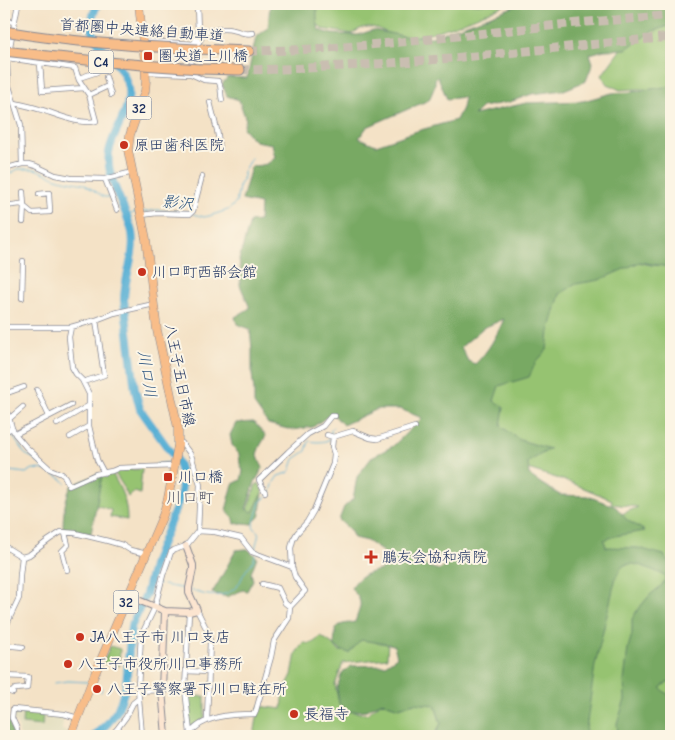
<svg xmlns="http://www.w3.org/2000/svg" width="675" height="740" viewBox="0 0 675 740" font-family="'Comic Neue','Klee One',sans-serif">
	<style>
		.built { fill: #e0dcbb }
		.green { fill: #96c371; stroke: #587968 }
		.forest { fill: #78a963; stroke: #4a6c60; fill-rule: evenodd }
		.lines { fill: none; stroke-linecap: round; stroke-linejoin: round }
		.stream { stroke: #57afd4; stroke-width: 1 }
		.river { stroke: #57afd4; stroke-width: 8 }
		.highway-tunnel { stroke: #c9beb1; stroke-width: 9; stroke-dasharray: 9 4.5; stroke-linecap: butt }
		.street-casing { stroke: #888892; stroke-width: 6 }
		.secondary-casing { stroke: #888892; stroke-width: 8 }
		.primary-casing { stroke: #888892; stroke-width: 9 }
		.highway-casing { stroke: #888892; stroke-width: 11 }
		.street { stroke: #fff; stroke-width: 4.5 }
		.secondary { stroke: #fce5d0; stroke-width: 6 }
		.primary { stroke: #f8bd89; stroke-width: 8 }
		.highway { stroke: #f8bd89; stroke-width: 9 }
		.highway-bridge-casing { stroke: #888892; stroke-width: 11; stroke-linecap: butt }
		.highway-bridge { stroke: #f8bd89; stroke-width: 9 }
		.poi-dot { fill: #c8321e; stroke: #fcf5e5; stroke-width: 2 }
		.labels { text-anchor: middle; stroke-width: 4; stroke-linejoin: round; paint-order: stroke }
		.shield { fill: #fcf5e5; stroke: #5e6a86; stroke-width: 1 }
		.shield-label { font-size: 14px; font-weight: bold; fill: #1b2f5e }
		.street-label { font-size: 15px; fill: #1b2f5e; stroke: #fcf5e5 }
		.poi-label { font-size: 15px; fill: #1b2f5e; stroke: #fcf5e5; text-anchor: start }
		.water-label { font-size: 16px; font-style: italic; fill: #2d5581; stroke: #fcf5e5 }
		.neighbourhood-label { font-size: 16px; fill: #5a5c6d; stroke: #fcf5e5 }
	</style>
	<rect width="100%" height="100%" fill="#fcf5e5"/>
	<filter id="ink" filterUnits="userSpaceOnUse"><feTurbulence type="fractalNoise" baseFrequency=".02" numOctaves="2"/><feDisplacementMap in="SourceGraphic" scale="10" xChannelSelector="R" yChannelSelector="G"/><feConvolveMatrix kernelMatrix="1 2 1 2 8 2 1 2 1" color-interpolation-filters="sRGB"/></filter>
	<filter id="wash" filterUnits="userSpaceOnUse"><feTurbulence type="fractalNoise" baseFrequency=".0096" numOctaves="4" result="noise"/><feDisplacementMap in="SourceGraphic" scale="20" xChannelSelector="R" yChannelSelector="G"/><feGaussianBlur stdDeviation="1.12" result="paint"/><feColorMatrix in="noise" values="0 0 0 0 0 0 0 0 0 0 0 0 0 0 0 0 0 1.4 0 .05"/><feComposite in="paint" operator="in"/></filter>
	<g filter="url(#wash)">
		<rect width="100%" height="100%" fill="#f4e2c6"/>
		<path class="built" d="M 12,711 L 64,714 L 62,730 L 70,732 L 69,736 L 19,736 L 19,728 L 12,717 Z"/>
		<path class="green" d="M 314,4 L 508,4 C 480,15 451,29 421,35 C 416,36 411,38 406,38 C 384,38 375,16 352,34 L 322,29 L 318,25 Z
			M 671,25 L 671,90 L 637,89 L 620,90 L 606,83 L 602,75 L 623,46 L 632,38 Z
			M 635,261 C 646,264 661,269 671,262 L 671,736 L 577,736 L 597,543 L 603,522 L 638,507 L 611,504 L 612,500 L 572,483 L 528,469 L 473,393 L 561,285 Z
			M 142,469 L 140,494 L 135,492 L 128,497 L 123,486 L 114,472 L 119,470 Z
			M 112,473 C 121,490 127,500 127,520 L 110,517 L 111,510 L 96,505 L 102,475 L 105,475 Z
			M 259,483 L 263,492 L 253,512 L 247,510 L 256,485 Z
			M 321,636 L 334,645 L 339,651 L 345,651 L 357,636 L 388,640 L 387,658 L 343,663 L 335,685 L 339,703 L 348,711 L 367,714 L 382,702 L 399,708 L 414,703 L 435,705 L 441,724 L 433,736 L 308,736 L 303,734 L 302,736 L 254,736 L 259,706 L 282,709 L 284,690 L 292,675 L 296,653 L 304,642 C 311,647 316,640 321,636 Z
			M 110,646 L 120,649 L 119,666 L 103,663 Z
			M 205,696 L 205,718 L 190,731 L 186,697 Z
			M 23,712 L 43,713 L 42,726 L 22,724 Z"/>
		<path class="forest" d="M 270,4 L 317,4 L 317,21 L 319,30 L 332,34 L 358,35 L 373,30 L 404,36 L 432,37 L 521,4 L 671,4 L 671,25 L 651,32 L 626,49 L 604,50 L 590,54 L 593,63 L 586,81 L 564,90 L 532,94 L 510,102 L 482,107 L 474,115 L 526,103 L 583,101 L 612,93 L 632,92 L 671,86 L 671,266 L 668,267 L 640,262 L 599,280 L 576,284 L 560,294 L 549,332 L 547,350 L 536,362 L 529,377 L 499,386 L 494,401 L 504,407 L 501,426 L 520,440 L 550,449 L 528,462 L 529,475 L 542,484 L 560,495 L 588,496 L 616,507 L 627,520 L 645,531 L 615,536 L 604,540 L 606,547 L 638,548 L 664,555 L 671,567 L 671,680 L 660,688 L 671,697 L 671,736 L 618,736 L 617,723 L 625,700 L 624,681 L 628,648 L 632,634 L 632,619 L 638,609 L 650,595 L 661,586 L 667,577 C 658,572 632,559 623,566 C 620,569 618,574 616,577 L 595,665 L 585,736 L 435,736 L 441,723 L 435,705 L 414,703 L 399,708 L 382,702 L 367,710 L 348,712 L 339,704 L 337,688 L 342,673 L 351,666 L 385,665 L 397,657 L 394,645 L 361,640 L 349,653 L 340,650 L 334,645 C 336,624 335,625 355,622 C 361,604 364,603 351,588 C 360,575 366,573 381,570 L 384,560 L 383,552 L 367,541 L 354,538 L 350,530 L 339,520 L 344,507 L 353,499 L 357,477 L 372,457 L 393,446 L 422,418 L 400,409 L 378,409 L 343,425 L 332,413 L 313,427 L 292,430 L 268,424 L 254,404 L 254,391 L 252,374 L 252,349 L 250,329 L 237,324 L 235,317 L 250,308 L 240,285 L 241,272 L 239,260 L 250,222 L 259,221 L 260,204 L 242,200 L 251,167 L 267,164 L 275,158 L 272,144 L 255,141 L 243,128 L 246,120 L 239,100 L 227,96 L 222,84 L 228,77 L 247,78 L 256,37 L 268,28 ZM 438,77 L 447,99 L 464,97 L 462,108 L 456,120 L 417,131 L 376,145 L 359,138 L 367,127 L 429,100 L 435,86 L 435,79 ZM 504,319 C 497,335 488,352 475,364 L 468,361 L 461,347 L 483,328 ZM 416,558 L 438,560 L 446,566 L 439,570 L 416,563 Z
			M 254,422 L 266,436 L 260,446 L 257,454 L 263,468 L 255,482 L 246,509 L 253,512 L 263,492 C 263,499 259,508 261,515 L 252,524 L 243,523 L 235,524 L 234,519 L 226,510 L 233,484 L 241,480 L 243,471 L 240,464 L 239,454 L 232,445 L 230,435 L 236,423 Z
			M 97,474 L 102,475 L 91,534 L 63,528 C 63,514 65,499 71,486 Z
			M 245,549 L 248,549 L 257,557 L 251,573 L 253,580 L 247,591 L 243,590 L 227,597 L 212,593 C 221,579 228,564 236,550 Z
			M 4,721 L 9,721 L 12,731 L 13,736 L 4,736 Z"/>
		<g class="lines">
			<path class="stream" d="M 4,177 L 18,169 L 35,169 L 59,179 L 84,184 L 104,197 L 109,197
				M 114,197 L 120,198
				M 144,212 L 156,210 L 190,212
				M 193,214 L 204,217 L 209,216 L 228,210 L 236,203 L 239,187 L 243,178 L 243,172 L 251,158
				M 127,215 L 138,212
				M 4,412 L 8,428
				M 10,432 L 25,454 L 33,458 L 44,468 L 63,480 L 65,483
				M 331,435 L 331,429 L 333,427
				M 156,464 L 171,462
				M 4,472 L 9,471 L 26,473 L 33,469 L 47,470
				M 255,551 C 255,544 260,536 258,532 C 256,530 254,528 253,526 L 260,502 L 270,494 L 274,482 L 278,476 L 288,473 L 290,471 L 294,459 L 306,451 L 309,441 C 315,442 324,443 330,439
				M 148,582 L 159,584
				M 163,585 L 186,589
				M 192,590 C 206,597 226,599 237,586 C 241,582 242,576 245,572 C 249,565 254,563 255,555
				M 54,683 L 68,681 L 88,682
				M 95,684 L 102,687 L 101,692"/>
			<path class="river" d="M 94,736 L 108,723 L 117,711 L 121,701 L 126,686 L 131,627 L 146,594 L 154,562 L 180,498 C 183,484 183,474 177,461 L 140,409 L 135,390 L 124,300 C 124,277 136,255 132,232 C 126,207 105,177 109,152 C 114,127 134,109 127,83 C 118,52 76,42 98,4"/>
		</g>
	</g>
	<g filter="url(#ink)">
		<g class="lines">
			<path class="highway-tunnel" d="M 249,51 C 363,50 475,33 588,22 C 615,20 643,18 671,15
				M 240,70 C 384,68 528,50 671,37"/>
			<defs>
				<path id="street" d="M 18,4 L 7,62 L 8,83 L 21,125 L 22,164
					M 4,20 L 14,22
					M 143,41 L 196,44 L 199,42 L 204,33 C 212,30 224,28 233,30 C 243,32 242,35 253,33
					M 194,44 L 198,32 L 197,4
					M 8,58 L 75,68 L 79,80 L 89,95 L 96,121 C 78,125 59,115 42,110 C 33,107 24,105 15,103
					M 40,63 L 42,91 L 84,88
					M 191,70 L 192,48
					M 146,72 L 191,74 L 204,80 L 218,81 C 222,85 220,94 222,100
					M 106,77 L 111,95
					M 79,78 L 97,72
					M 89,95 L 108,86
					M 210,102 L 217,130 L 220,148
					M 4,169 L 22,164 L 29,164 L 36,166 L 55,175 L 71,178 L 105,179 L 133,172
					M 105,179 L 117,210
					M 4,206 L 21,204 L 32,213 L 50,212 C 50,206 49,200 49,193 L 39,194
					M 142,215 L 157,213 L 190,214 L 193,211 L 202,176
					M 23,222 L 24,206 L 23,192
					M 22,298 L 23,261
					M 4,327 L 71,327 L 96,320 L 114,313 L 154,304
					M 71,327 L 69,337 L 72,367 L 76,374 L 82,380 L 89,394 L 89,426 L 97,460 L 104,473
					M 4,378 L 6,387 L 5,405 L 12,428 L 15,434 L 26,447 L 50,469 L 62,474 L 65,477 L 69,486 L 96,474 L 112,471 L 119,468 L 174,466
					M 83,382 L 104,375 L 96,320
					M 37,390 L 49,416
					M 7,393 L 24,387
					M 9,419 L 23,407
					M 57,424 L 88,406
					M 4,432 L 12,428
					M 15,434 L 71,405
					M 327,435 L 333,437 L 353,431 L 370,438 L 377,439 L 415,427
					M 70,437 L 89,426
					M 265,492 L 259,480 L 288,452 L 308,434 L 323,426 L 331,416 L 335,416
					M 198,531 L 215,532 L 241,538 L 252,552 L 292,567
					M 65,533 L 68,545 L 62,551 L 67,570
					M 4,546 L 22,557 L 29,555 L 49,540 L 61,532 L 75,533 L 108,541 L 122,545 L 130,550 L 147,554
					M 262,584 L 278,588 L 285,603 L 290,607
					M 197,610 L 208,632 L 210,641 L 207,720
					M 189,612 L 185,689 L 190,733
					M 4,630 L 19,598 L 20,575 L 22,557
					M 4,645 L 23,647
					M 186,671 L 209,672
					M 4,676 L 28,677 L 27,688 L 15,689 L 13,691 L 13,693 L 4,690
					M 138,691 L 185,689
					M 17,736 L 17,729 L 12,718 L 13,709 L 64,714 L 78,718
					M 111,736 L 117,729
					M 118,736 L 117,729 L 126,717 L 133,703 L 138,699
					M 142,736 L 138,687 L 141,636 L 155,607 L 163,575 L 171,552 L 174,550 L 186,546 L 198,531 L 200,485 L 191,455 L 182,443 L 178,441
					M 188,736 C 202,715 232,714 255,714 L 271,657 L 274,641 L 289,618 L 290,607 L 305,591 L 295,577 L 292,567 L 291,548 L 293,540 L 297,533 L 307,522 L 314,510 L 333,464 L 334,454 L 332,447 L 333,437"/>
				<path id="secondary" d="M 128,596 L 165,611 L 189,612 L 197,610 L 189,593 L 189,588 L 193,569 L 193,565 L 186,546
					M 165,611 L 162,690 L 166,736"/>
				<path id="primary" d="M 71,736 L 94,676 L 163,515 L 168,498 L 173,473 L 178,445 L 178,428 L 157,330 L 146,239 L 128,150 L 130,135 L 145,91 L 146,81 L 145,63 L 139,4"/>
				<path id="highway" d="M 197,49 L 249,51
					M 200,69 L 240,70"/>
			</defs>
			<use href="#street" class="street-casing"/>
			<use href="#secondary" class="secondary-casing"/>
			<use href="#primary" class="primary-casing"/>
			<use href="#highway" class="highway-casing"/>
			<use href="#street" class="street"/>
			<use href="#secondary" class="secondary"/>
			<use href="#primary" class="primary"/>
			<use href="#highway" class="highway"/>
			<defs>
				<path id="highway-bridge" d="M 4,31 C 68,42 133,46 197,49
					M 4,51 C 69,59 134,65 200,69"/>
			</defs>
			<use href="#highway-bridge" class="highway-bridge-casing"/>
			<use href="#highway-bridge" class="highway-bridge"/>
		</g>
	</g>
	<g class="poi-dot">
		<rect x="143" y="51" width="10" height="10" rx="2.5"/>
		<circle cx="124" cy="145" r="5"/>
		<circle cx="142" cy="272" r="5"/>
		<rect x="163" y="472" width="10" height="10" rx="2.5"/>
		<path d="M368.5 549.5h5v5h5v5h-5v5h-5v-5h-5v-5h5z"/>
		<circle cx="80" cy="637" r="5"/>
		<circle cx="68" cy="664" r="5"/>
		<circle cx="97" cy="689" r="5"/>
		<circle cx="294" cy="714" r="5"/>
	</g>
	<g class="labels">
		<g class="shield">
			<rect x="88.5" y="50.5" width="25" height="23" rx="4"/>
			<rect x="126.5" y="96.5" width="25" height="23" rx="4"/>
			<rect x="113.5" y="590.5" width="25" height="23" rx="4"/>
		</g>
		<g class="shield-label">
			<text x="101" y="67">C4</text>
			<text x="139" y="113">32</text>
			<text x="126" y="607">32</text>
		</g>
		<g class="street-label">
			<text transform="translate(142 30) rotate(4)" y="5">首都圏中央連絡自動車道</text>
			<text transform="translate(180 375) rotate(79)" y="5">八王子五日市線</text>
		</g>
		<g class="poi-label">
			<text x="158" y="61">圏央道上川橋</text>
			<text x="134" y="150">原田歯科医院</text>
			<text x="152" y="277">川口町西部会館</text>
			<text x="178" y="482">川口橋</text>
			<text x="382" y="562">鵬友会協和病院</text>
			<text x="90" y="642">JA八王子市 川口支店</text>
			<text x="78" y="669">八王子市役所川口事務所</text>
			<text x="107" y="694">八王子警察署下川口駐在所</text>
			<text x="304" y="719">長福寺</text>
		</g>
		<g class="water-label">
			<text transform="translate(178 202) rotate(6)" y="6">影沢</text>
			<text transform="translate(148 374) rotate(81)" y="6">川口川</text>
		</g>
		<g class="neighbourhood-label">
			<text x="190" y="503">川口町</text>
		</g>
	</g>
	<rect width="675" height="740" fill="none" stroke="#fcf5e5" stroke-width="20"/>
</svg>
